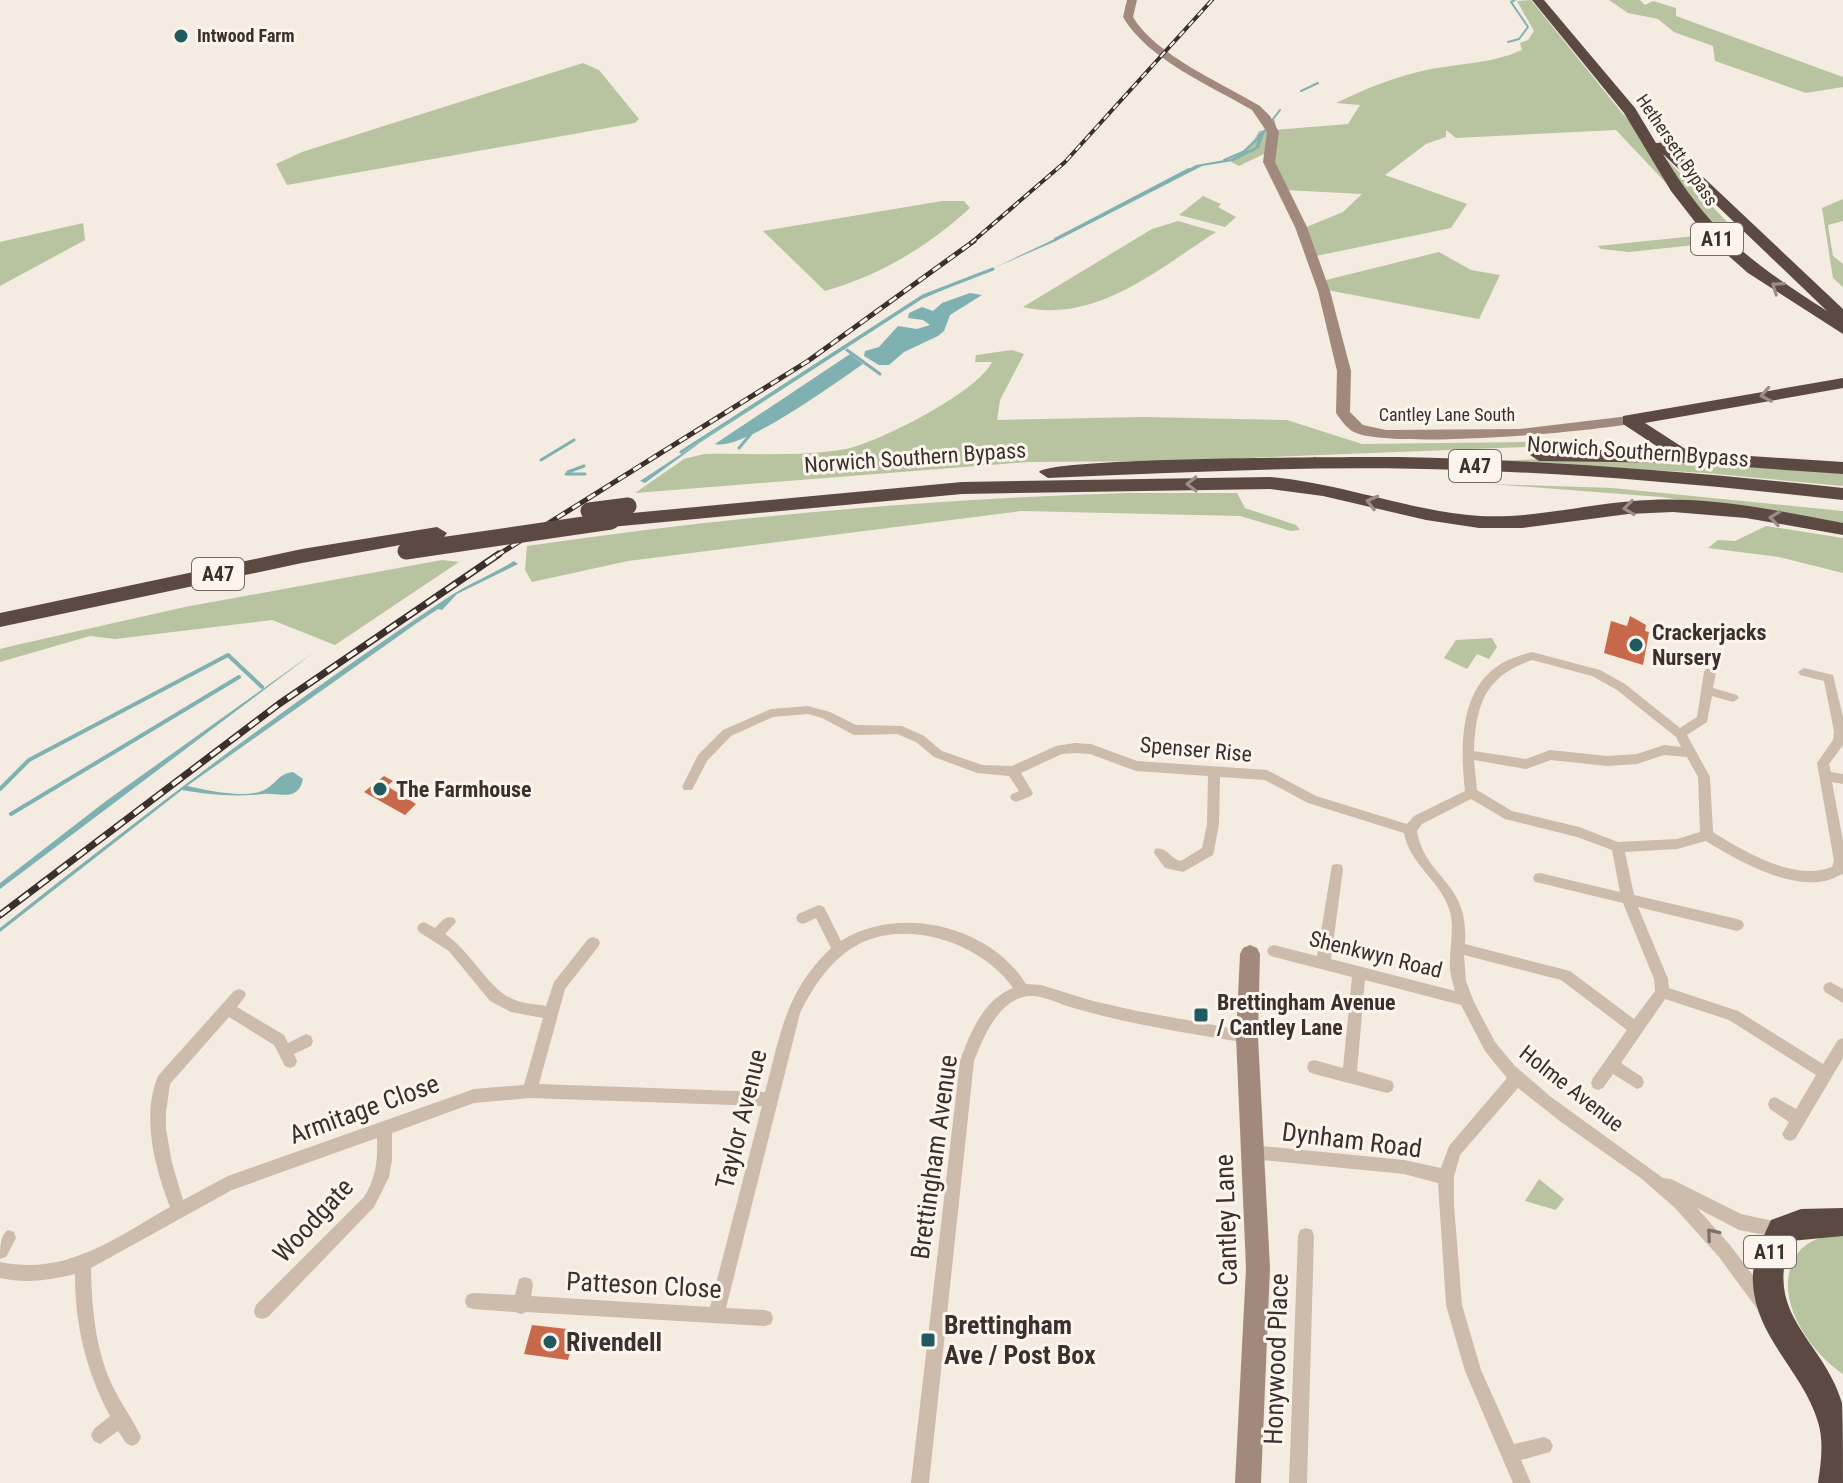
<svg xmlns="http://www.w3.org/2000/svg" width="1843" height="1483" viewBox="0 0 1843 1483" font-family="'Roboto Condensed',sans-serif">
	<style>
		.green { fill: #b8c4a0 }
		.water { fill: #7fb0b2 }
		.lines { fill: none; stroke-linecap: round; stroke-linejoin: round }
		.stream-far2 { stroke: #7fb0b2; stroke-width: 2 }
		.stream-far1 { stroke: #7fb0b2; stroke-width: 3 }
		.stream { stroke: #7fb0b2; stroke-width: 4 }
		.building { fill: #c8694b }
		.street { fill: #cdbbac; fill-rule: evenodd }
		.secondary { fill: #a18a7d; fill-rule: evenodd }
		.highway { fill: #5c4a42; fill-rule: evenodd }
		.rail-far2-casing { stroke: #3b302b; stroke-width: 4 }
		.rail-far1-casing { stroke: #3b302b; stroke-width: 5 }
		.rail-casing { stroke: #3b302b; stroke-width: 7 }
		.rail-far2 { stroke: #fbf5ee; stroke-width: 2; stroke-dasharray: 7; stroke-linecap: butt }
		.rail-far1 { stroke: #fbf5ee; stroke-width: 3; stroke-dasharray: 9; stroke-linecap: butt }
		.rail { stroke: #fbf5ee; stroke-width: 4; stroke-dasharray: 12; stroke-linecap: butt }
		.highway-bridge { stroke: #5c4a42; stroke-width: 17 }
		.oneway { stroke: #9c8e87 }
		.oneway2 { stroke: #7d6f65 }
		.poi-dot { fill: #1f5a5e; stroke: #fbf5ee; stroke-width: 3 }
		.labels { text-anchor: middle; stroke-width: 6; stroke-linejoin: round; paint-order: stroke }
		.far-poi-label { font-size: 18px; font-weight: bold; fill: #3b302b; stroke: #fbf5ee; text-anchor: start }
		.far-street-label { font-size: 18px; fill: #3b302b; stroke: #fbf5ee }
		.shield { fill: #fbf5ee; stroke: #756b66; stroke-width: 2 }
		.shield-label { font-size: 20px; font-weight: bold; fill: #3b302b }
		.street-label { font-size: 22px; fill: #3b302b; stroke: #fbf5ee }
		.poi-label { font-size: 22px; font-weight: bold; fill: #3b302b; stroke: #fbf5ee; text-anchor: start }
		.near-street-label { font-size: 26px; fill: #3b302b; stroke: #fbf5ee }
		.near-poi-label { font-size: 26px; font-weight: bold; fill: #3b302b; stroke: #fbf5ee; text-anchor: start }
	</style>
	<rect width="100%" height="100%" fill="#f4ebe1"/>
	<path class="green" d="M 1531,0 L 1622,113 L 1731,226 L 1723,242 L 1629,252 L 1601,249 L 1598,246 L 1714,234 L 1616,130 L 1456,138 L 1446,130 L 1446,137 L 1426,144 L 1385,175 L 1467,204 L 1451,228 L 1316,256 L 1304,228 L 1343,212 L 1362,194 L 1285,190 L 1266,153 L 1239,166 L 1231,162 L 1254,140 L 1259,131 L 1348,124 L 1360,105 L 1336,103 C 1363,90 1389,79 1418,72 C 1453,63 1489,65 1522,50 L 1520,43 L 1528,40 L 1534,31 L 1517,1 Z
		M 1609,0 L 1640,0 L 1645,5 L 1653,1 L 1676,8 L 1676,16 L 1843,77 L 1843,87 L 1806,93 L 1715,61 L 1713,46 L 1674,32 L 1658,19 L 1628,13 Z
		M 583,63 L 599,70 L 639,119 L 635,123 L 287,185 L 276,164 L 302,152 Z
		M 1203,196 L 1221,204 L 1218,207 L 1236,217 L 1225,227 L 1179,215 Z
		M 1843,199 L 1843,221 L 1828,225 L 1833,256 L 1843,264 L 1843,287 L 1833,278 L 1822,208 Z
		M 942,201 L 964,201 L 970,208 C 927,247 881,275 825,291 L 763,231 Z
		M 1178,221 L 1216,232 C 1158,269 1096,324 1023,307 L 1152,229 Z
		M 83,223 L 85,240 L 0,286 L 0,242 Z
		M 1439,252 L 1471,270 L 1500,275 L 1479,319 L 1327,290 L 1326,280 Z
		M 1012,350 L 1024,354 L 1000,400 L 997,420 L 1144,417 L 1287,420 L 1362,444 L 1532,442 L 1525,447 L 1171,461 L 1028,462 L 635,493 L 684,459 L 704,454 C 750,453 801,457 846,449 C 879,442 978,392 992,362 L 975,362 L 976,355 Z
		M 1589,457 L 1843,473 L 1843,486 L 1705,473 L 1495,461 Z
		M 1491,484 L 1612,488 L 1843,511 L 1843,523 L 1661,497 Z
		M 1129,493 L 1237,493 L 1245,508 L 1296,525 L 1300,530 L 1291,531 L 1240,516 L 1021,511 L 628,561 L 532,582 L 525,570 L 527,546 C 727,517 927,499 1129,493 Z
		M 1766,526 L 1843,538 L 1843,573 L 1779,557 L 1708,548 L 1718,540 L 1735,541 Z
		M 442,560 L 459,562 L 335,645 L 272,620 L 115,639 L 90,636 L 0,662 L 0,649 L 16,645 L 185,607 Z
		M 1492,638 L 1497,647 L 1489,659 L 1477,654 L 1467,669 L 1444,658 L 1456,640 Z
		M 1539,1179 L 1564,1199 L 1556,1210 L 1525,1201 Z
		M 1843,1236 L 1843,1374 C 1808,1351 1769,1293 1798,1253 C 1808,1239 1827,1235 1843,1236 Z"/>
	<path class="water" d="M 1266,128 L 1259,148 L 1233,161 L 1202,166 L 1056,241 L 922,299 L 701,442 L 645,483 L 640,481 L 922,296 L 981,274 L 1063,235 L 1196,165 L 1230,159 L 1256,147 L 1258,135 Z
		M 970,293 L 982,295 L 950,315 L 944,331 L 938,336 L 904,352 L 889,365 L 879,365 L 864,356 L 865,351 L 879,347 L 898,326 L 917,329 L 930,325 L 923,320 L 908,318 L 909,313 L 922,307 L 933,311 L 942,303 Z
		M 850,354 L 863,364 C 835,383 743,451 715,444 Z
		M 514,561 L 518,564 L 457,594 L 442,610 L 438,609 L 417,623 L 187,786 C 206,790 248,800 266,789 C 277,783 278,774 293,772 L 303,779 C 298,803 279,792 263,794 C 234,797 211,795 182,790 L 0,932 L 0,928 C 146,813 294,699 450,596 C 470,583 493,574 514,561 Z
		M 313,653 L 0,889 L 0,883 L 106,801 Z"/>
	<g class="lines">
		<path class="stream-far2" d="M 1508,42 L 1519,39 L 1528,27 L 1511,2 L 1515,0
			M 1301,91 L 1318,83
			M 1275,127 L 1273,119 L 1280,110
			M 1224,160 L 1245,151 L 1267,129
			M 1055,239 L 1189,169"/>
		<path class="stream-far1" d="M 847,350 L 880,374
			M 739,448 L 755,429
			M 681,452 L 923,296 L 993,269
			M 541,460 L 574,440
			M 568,472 L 584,466
			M 566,474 L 585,474"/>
		<path class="stream" d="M 0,789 L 29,760 L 228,655 L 262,687
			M 11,814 L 239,677"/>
	</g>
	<path class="building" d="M 1630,616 L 1646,625 L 1645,631 L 1649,632 L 1643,665 L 1604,653 L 1611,621 L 1627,626 Z
		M 384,776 L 393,781 L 387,786 L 416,804 L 405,815 L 364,792 Z
		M 532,1325 L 576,1330 L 568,1360 L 524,1354 Z"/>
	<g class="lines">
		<path class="street" d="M 1532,652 L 1600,670 L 1625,684 L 1680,728 L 1697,717 L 1704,672 L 1706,669 L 1714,669 L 1716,672 L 1713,688 L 1737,695 L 1739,698 L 1733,702 L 1712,696 L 1707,722 L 1687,735 L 1710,777 L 1713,832 C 1744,852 1796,882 1832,867 L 1834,861 L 1817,763 L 1833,740 L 1834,731 L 1824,681 L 1800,675 L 1798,672 L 1804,668 L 1833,675 L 1843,717 L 1843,745 L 1829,764 L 1831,772 L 1843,774 L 1843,784 L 1832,782 L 1843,841 L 1843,874 C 1837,876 1831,880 1825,881 C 1788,889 1736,860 1706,841 L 1677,849 L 1625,852 L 1634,895 L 1737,919 L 1742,921 L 1744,925 L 1742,929 L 1737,931 L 1638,907 L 1668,979 L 1669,988 L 1738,1011 L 1823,1064 L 1838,1040 L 1843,1038 L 1843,1058 L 1795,1139 L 1790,1141 L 1785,1139 L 1782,1134 L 1789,1122 L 1770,1109 L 1768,1104 L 1770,1099 L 1775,1097 L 1796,1109 L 1816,1075 L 1729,1020 L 1665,999 L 1621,1063 L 1642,1077 L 1644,1082 L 1642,1087 L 1637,1089 L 1613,1074 L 1603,1088 L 1598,1090 L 1593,1088 L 1591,1083 L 1593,1078 L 1627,1030 L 1561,980 L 1464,955 L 1466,981 L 1474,1002 L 1495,1042 L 1514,1065 L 1551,1097 L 1663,1178 L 1671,1179 L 1741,1214 L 1787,1224 L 1789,1230 L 1787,1236 L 1781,1238 L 1739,1230 L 1697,1208 L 1730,1245 L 1770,1298 L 1772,1304 L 1770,1310 L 1764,1312 L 1758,1310 L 1719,1257 L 1675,1208 L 1642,1179 L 1561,1122 L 1518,1088 L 1460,1155 L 1454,1177 L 1454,1205 L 1462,1305 L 1481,1370 L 1514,1444 L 1544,1437 L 1550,1440 L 1553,1446 L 1550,1452 L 1521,1460 L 1531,1483 L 1513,1483 L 1465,1371 L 1446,1305 L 1438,1183 L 1404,1174 L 1251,1159 L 1246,1157 L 1243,1152 L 1246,1147 L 1251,1145 L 1404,1160 L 1441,1168 L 1449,1146 L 1507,1078 L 1485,1051 L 1461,1005 L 1365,980 L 1357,1071 L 1392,1081 L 1394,1086 L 1392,1091 L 1387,1093 L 1314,1074 L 1309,1072 L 1307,1067 L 1309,1062 L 1314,1060 L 1343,1068 L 1352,977 L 1274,957 L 1269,955 L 1267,951 L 1269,947 L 1274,945 L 1317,956 L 1332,865 L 1337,864 L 1342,865 L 1343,869 L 1331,959 L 1455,991 C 1452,980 1449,971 1450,960 C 1450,943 1455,926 1449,909 C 1440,880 1410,865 1404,833 L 1308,803 L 1265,780 L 1220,777 L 1219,824 L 1214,851 L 1213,855 L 1183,872 L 1165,868 L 1154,853 L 1155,849 C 1167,846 1170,859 1181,861 L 1202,848 L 1207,824 L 1208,776 L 1136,771 L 1090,754 L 1075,753 L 1062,754 L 1021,773 L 1033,793 L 1031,796 L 1016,802 L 1012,800 L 1010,797 L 1012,794 L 1019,791 L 1009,776 L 977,773 L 934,757 L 916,742 L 897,734 L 854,735 L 822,718 L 808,714 L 773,717 L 731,736 L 707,761 L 692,790 L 684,790 L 682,787 L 698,755 L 723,730 L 771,709 L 808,706 L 830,712 L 856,725 L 902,726 L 924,736 L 942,751 L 982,765 L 1012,766 L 1056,746 L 1075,743 L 1091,744 L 1137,761 L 1267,770 L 1316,796 L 1407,824 L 1414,816 L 1465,791 C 1460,745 1459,683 1508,660 C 1515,657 1524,654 1532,652 ZM 1532,660 L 1592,676 L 1617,690 L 1676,737 L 1681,747 L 1664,745 L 1637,754 L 1607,756 L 1550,750 L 1526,759 L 1474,751 C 1476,703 1485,677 1532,660 ZM 1664,755 L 1687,757 L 1698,777 L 1700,832 L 1677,839 L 1618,842 L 1579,827 L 1512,811 L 1477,790 L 1474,760 L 1526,769 L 1551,760 L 1607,766 L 1637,764 ZM 1471,799 L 1505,819 L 1577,837 L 1612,850 L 1620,892 L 1540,873 L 1535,874 L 1533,878 L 1535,882 L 1540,883 L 1623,903 L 1654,979 L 1655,991 L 1634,1019 L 1570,971 L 1465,944 C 1470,881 1425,879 1417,831 L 1422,824 Z
			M 819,905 L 824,907 L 841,941 C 899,904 990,926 1026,984 L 1041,985 L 1093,1001 L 1137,1011 L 1247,1031 L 1252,1032 L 1254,1037 L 1252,1042 L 1247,1043 C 1187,1033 1126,1024 1067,1006 C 1052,1001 1036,992 1020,998 C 995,1008 983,1038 974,1061 L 929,1483 L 911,1483 L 960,1061 C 970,1033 983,1000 1013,988 C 983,944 909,918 859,944 C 831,959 814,985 800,1013 L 726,1308 L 765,1310 L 771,1312 L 773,1318 L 771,1324 L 765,1326 L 526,1312 L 521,1314 L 515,1312 L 473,1309 L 467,1307 L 465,1301 L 467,1295 L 473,1293 L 515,1295 L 519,1279 L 525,1277 L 531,1279 L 533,1285 L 531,1296 L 710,1307 L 762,1106 L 530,1098 L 474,1103 L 392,1133 L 392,1160 L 389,1177 L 374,1207 L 268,1317 L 262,1319 L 256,1317 L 254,1311 L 256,1305 L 364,1197 C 376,1178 378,1160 377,1138 L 232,1190 L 91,1268 C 92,1309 95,1349 113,1387 C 121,1404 133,1419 141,1437 L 138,1443 L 132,1446 L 126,1443 L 118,1431 L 100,1444 L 94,1441 L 91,1435 L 94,1429 L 110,1416 C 86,1371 75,1325 75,1274 C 49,1280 27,1284 0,1278 L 0,1262 C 67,1276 115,1238 170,1207 C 155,1168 141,1117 158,1076 L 234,991 L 239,989 L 244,991 L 246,995 L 237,1007 L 284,1035 L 288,1043 L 306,1034 L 311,1036 L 313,1041 L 311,1046 L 294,1054 L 297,1061 L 295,1066 L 290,1068 L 285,1066 L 274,1045 L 229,1017 L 170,1084 L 166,1112 L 166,1129 L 172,1163 L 183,1200 L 228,1176 L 474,1089 L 524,1085 L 543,1018 L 511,1012 L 490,1001 L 449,951 L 419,932 L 417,928 L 419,924 L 424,922 L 435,928 C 441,922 445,915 454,918 L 456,922 L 445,934 C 471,951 490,992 515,1000 C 525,1004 536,1004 546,1006 L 554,982 L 588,939 L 593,937 L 598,939 L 600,943 L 598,947 L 565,989 L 539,1084 L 765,1092 C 781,1033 785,992 831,948 L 816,918 L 803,924 L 798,922 L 796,918 L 798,914 Z
			M 1830,982 L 1843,989 L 1843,1003 L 1825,992 L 1823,988 L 1825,984 Z
			M 1306,1228 L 1312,1230 L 1314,1236 L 1307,1483 L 1289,1483 L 1298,1236 L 1300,1230 Z
			M 8,1230 L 14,1232 L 16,1238 L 6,1257 L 0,1259 C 0,1248 0,1235 8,1230 Z"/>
		<path class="secondary" d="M 1127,0 L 1137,0 L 1133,17 C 1155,55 1222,83 1260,106 L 1270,116 L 1279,132 L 1275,162 L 1307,227 L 1330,291 L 1351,371 L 1350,412 L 1363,425 L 1386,430 L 1519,429 L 1629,416 L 1634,417 L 1634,423 C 1594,432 1381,450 1352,431 C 1346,427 1340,419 1336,413 L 1337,371 L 1318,291 L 1295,227 L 1263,162 L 1267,132 L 1252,110 C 1211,86 1147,59 1123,17 Z
			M 1250,945 L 1257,948 L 1260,954 L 1258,1037 L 1270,1268 L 1261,1483 L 1235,1483 L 1246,1268 L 1236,1037 L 1240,954 L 1243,948 Z"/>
		<path class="highway" d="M 1532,0 L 1544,0 L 1635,108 L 1656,143 L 1666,142 L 1843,309 L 1843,334 L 1748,273 L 1706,236 L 1671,191 L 1624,113 ZM 1663,154 L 1827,311 C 1751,262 1711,234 1663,154 Z
			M 1843,378 L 1843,388 L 1645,423 L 1690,452 L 1843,462 L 1843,474 L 1687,463 L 1539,461 L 1530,455 L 1539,449 L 1664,451 L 1623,424 L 1623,416 Z
			M 1399,457 C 1548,460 1695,472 1843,488 L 1843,500 C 1716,486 1589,474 1461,470 C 1324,465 1186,472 1048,478 L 1039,472 C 1052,457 1357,457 1399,457 Z
			M 1270,477 C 1341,483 1409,511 1480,516 C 1537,519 1593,502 1650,500 C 1715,497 1779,511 1843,523 L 1843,535 L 1746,518 L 1673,512 L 1628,514 L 1522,528 L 1479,528 L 1426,520 L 1323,496 L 1270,489 L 962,494 L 611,527 L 602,521 L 611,515 L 962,482 Z
			M 437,527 L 447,533 L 444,537 L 302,563 L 0,627 L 0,613 L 302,549 Z
			M 1843,1208 L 1843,1236 L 1791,1241 C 1762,1316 1824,1340 1842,1403 C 1843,1426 1843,1459 1843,1483 L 1818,1483 C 1821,1463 1824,1442 1818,1422 C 1804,1373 1756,1338 1753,1284 C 1751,1261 1762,1240 1771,1220 L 1801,1209 Z"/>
		<defs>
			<path id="rail-far2" d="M 971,243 L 1065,162 L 1212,0"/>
			<path id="rail-far1" d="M 496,556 L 808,361 L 974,241"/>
			<path id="rail" d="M 0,915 L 279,704 L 499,554"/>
		</defs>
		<use href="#rail-far2" class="rail-far2-casing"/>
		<use href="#rail-far1" class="rail-far1-casing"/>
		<use href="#rail" class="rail-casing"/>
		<use href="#rail-far2" class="rail-far2"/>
		<use href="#rail-far1" class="rail-far1"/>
		<use href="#rail" class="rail"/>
		<path class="highway-bridge" d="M 589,511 L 628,506
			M 406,551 L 611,521"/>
	</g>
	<defs><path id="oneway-chevron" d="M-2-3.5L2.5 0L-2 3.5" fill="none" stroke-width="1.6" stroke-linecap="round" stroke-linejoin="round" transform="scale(2)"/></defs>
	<g class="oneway">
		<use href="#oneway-chevron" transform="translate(1777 287) rotate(-145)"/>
		<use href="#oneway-chevron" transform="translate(1766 395) rotate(170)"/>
		<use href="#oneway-chevron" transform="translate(1192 484) rotate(179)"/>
		<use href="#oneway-chevron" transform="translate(1372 502) rotate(-166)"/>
		<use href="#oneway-chevron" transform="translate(1629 508) rotate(173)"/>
		<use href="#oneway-chevron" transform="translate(1775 518) rotate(-172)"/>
	</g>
	<use class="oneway2" href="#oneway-chevron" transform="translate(1712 1234) rotate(-130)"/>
	<g class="poi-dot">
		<circle cx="181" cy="36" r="8"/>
		<circle cx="1636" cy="645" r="8"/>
		<circle cx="380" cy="789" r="8"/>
		<rect x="1193" y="1007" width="16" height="16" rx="4"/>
		<rect x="920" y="1332" width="16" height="16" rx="4"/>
		<circle cx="550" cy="1342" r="8"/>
	</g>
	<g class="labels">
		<g class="far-poi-label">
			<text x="197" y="42">Intwood Farm</text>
		</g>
		<g class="far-street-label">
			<text transform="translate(1677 150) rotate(56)" y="6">Hethersett Bypass</text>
			<text x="1447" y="421">Cantley Lane South</text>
		</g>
		<g class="shield">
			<rect x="1691" y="223" width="52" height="32" rx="6"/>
			<rect x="1449" y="450" width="52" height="32" rx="6"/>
			<rect x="192" y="558" width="52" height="32" rx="6"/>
			<rect x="1744" y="1236" width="52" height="32" rx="6"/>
		</g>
		<g class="shield-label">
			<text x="1717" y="246">A11</text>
			<text x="1475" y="473">A47</text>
			<text x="218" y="581">A47</text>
			<text x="1770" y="1259">A11</text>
		</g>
		<g class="street-label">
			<text transform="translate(1638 451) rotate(4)" y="8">Norwich Southern Bypass</text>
			<text transform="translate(915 457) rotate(-4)" y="8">Norwich Southern Bypass</text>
			<text transform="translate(1196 749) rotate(5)" y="8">Spenser Rise</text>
			<text transform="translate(1376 954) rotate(14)" y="8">Shenkwyn Road</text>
			<text transform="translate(1572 1088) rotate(38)" y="8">Holme Avenue</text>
		</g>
		<g class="poi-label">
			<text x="1652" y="640">Crackerjacks<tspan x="1652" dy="25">Nursery</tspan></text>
			<text x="396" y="797">The Farmhouse</text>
			<text x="1217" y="1010">Brettingham Avenue<tspan x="1217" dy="25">/ Cantley Lane</tspan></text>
		</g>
		<g class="near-street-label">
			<text transform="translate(364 1109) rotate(-20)" y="9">Armitage Close</text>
			<text transform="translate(741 1119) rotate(-76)" y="9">Taylor Avenue</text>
			<text transform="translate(1352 1140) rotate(7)" y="9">Dynham Road</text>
			<text transform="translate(934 1157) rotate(-82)" y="9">Brettingham Avenue</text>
			<text transform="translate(313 1220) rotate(-47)" y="9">Woodgate</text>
			<text transform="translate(1226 1220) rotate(-92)" y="9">Cantley Lane</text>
			<text transform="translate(644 1285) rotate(3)" y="9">Patteson Close</text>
			<text transform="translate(1276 1359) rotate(-88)" y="9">Honywood Place</text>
		</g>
		<g class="near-poi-label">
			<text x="944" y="1334">Brettingham<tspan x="944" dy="30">Ave / Post Box</tspan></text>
			<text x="566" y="1351">Rivendell</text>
		</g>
	</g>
</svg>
